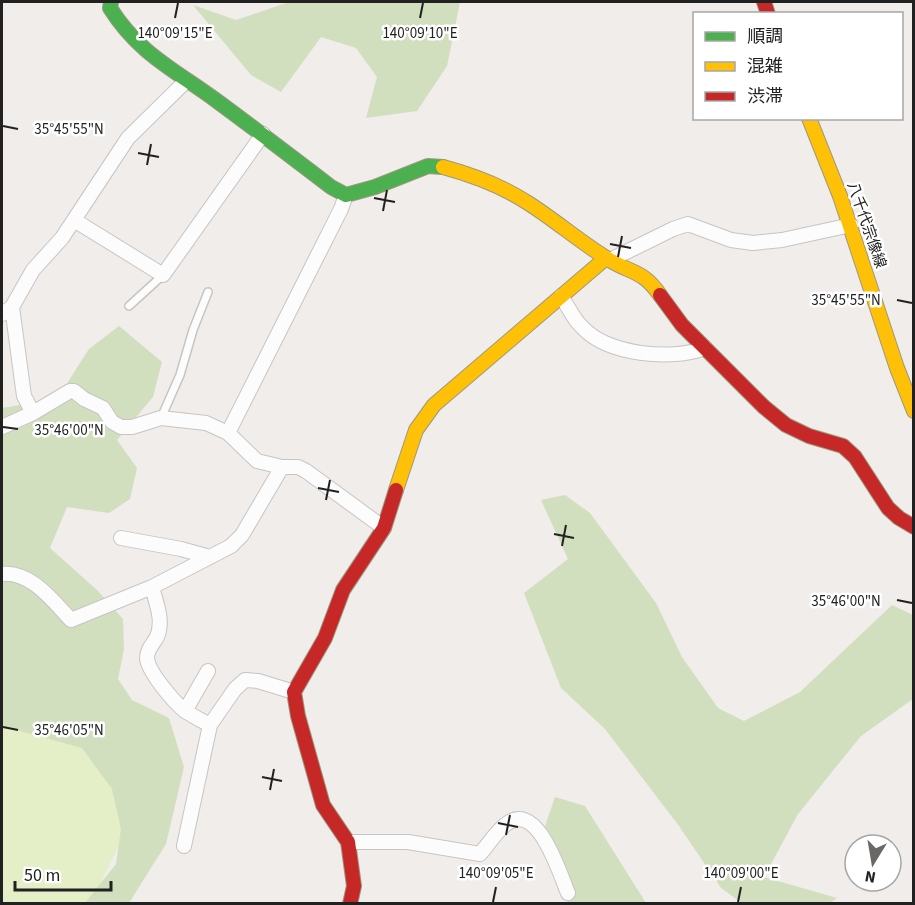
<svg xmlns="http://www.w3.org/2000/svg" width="915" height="905" viewBox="0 0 915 905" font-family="'Source Sans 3','Noto Sans JP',sans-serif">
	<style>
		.grass { fill: #e4eec7 }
		.forest { fill: #d1dfbe }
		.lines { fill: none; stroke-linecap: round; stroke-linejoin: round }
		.lane-casing { stroke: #c7c5c4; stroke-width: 10 }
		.street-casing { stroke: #c7c5c4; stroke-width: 16 }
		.fast-casing { stroke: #9c9880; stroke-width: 16 }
		.slow-casing { stroke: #9c9880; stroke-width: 16 }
		.jam-casing { stroke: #9c9880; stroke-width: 16 }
		.lane { stroke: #fdfcfc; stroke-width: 7 }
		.street { stroke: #fdfcfc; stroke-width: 14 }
		.fast { stroke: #4caf50; stroke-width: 14 }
		.slow { stroke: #ffc107; stroke-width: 14 }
		.jam { stroke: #c62828; stroke-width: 14 }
		.ticks { fill: none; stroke: #212121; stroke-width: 2 }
		.labels { text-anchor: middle; stroke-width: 5; stroke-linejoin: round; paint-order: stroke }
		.street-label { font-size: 15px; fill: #212121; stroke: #fff }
		.ticks-label { font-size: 15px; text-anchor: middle; fill: #212121; stroke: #fff; stroke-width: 5; stroke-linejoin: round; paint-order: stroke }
	</style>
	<rect width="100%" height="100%" fill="#f0edea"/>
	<path class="grass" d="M 2,613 L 145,790 L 91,903 L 2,903 Z"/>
	<path class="forest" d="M 289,2 L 460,2 L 447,66 L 417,111 L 366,118 L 377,77 L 356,48 L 321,37 L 281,92 L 251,75 L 193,5 L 236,20 Z
		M 119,326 L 162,362 L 153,397 L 117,440 L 137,468 L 130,499 L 109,513 L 67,507 L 50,548 L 98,591 L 123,619 L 124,649 L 118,679 L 132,700 L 169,718 L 184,767 L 166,844 L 129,903 L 85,903 L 116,864 L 121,829 L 112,789 L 82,748 L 2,726 L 2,408 L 57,399 L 89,349 Z
		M 565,495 L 590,513 L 656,603 L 682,657 L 718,708 L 744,721 L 800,692 L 892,605 L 913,615 L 913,699 L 861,736 L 798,814 L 764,877 L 837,898 L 830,903 L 742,903 L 721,888 L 679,826 L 605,729 L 561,688 L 524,593 L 568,559 L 541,500 Z
		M 555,797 L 585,806 L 646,903 L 568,903 L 541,838 Z"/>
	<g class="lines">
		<defs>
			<path id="lane" d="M 129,306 L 163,275
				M 161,418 L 180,375 L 193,330 L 208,292"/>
			<path id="street" d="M 74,220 L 163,275 L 263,134
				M 610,260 L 673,229 L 688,224 L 731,240 L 753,243 L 782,240 L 851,225
				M 561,296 C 568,306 573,319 582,327 C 608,355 671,361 705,348
				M 12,307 L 24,396 L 33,413
				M 2,314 L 12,307 L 33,270 L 62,238 L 128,138 L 186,81
				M 2,427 L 33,413 L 70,391 L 74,391 L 84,399 L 103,408 L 112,422 L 121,427 L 132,427 L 161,418 L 206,423 L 228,433 L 257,461 L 282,467 L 298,467 L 306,471 L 384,528
				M 228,433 L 341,209 L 346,195
				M 121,538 L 181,549 L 210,557
				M 2,574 C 31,571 53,601 71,620 L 152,587 L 231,546 L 242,535 L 282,467
				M 152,587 C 156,603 164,620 157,637 C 153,644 147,649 147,658 C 148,672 174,702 185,711 C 193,716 202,721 210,725
				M 185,711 L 208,671
				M 348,842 L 408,842 L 480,854 C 488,845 495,833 505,825 C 537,798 559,872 568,893
				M 184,846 L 210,725 L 235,689 L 245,680 L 258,681 L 294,692"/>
			<path id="fast" d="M 111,2 L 110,8 C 139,54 175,70 217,101 C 255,129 293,158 331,187 L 346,195 L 375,187 L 428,166 L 443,167"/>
			<path id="slow" d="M 809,118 L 840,196 L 897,368 L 914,411
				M 443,167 C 473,175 502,186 528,203 C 555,220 580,242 608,259 C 631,274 642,269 660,295
				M 396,490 L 416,430 L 434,405 L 606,258"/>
			<path id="jam" d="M 764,2 L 768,14
				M 660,295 L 682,325 L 764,407 L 786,425 L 809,436 L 843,446 L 855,457 L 888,508 L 899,518 L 914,527
				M 350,904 L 354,886 L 348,842 L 323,805 L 298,716 L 294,692 L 325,638 L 343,590 L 384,528 L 396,490"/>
		</defs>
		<use href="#lane" class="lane-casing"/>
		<use href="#street" class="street-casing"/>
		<use href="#fast" class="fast-casing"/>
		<use href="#slow" class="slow-casing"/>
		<use href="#jam" class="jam-casing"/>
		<use href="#lane" class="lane"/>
		<use href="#street" class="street"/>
		<use href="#fast" class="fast"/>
		<use href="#slow" class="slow"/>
		<use href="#jam" class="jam"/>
	</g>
	<path class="ticks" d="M 175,18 L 178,3M 420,18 L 423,3M 3,126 L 18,129M 138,153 L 159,157M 147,165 L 151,144M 374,198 L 395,202M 383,211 L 387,190M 610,244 L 631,248M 618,257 L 622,236M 897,300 L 912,303M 3,427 L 18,429M 318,488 L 339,492M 326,500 L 330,480M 554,534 L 574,538M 562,546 L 566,525M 897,600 L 912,603M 3,727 L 18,730M 262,777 L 282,781M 270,790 L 274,769M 498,823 L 518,827M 506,835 L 510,815M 493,902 L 496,887M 738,902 L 741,887"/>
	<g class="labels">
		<g class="street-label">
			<text transform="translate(867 225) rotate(71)" y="5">八千代宗像線</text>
		</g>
	</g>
	<g class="ticks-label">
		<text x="175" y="38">140°09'15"E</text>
		<text x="420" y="38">140°09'10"E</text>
		<text x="69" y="134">35°45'55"N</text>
		<text x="846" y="305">35°45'55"N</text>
		<text x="69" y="435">35°46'00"N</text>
		<text x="846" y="606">35°46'00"N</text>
		<text x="69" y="735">35°46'05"N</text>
		<text x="496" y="878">140°09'05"E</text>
		<text x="741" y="878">140°09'00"E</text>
	</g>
	<rect width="915" height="905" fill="none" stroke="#212121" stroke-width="6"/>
	<rect x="693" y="12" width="210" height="108" fill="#ffffff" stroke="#a6a6a6" stroke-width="1.5"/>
	<rect x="705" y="32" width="30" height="9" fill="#4caf50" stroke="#a6a6a6" stroke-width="1.5"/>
	<text x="747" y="42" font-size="18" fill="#212121">順調</text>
	<rect x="705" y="62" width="30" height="9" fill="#ffc107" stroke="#a6a6a6" stroke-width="1.5"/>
	<text x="747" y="72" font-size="18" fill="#212121">混雑</text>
	<rect x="705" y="92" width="30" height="9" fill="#c62828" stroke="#a6a6a6" stroke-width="1.5"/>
	<text x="747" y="102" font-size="18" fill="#212121">渋滞</text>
	<g transform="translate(873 863) rotate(191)"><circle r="28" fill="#ffffff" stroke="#a6a6a6" stroke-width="1.5"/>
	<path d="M0-4.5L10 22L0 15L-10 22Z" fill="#696867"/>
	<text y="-9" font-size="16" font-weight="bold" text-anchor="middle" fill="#212121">N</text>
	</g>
	<path d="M15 881v9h96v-9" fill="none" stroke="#212121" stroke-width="3"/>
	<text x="24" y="881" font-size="18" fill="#212121" stroke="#ffffff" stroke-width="4.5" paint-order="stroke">50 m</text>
</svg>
